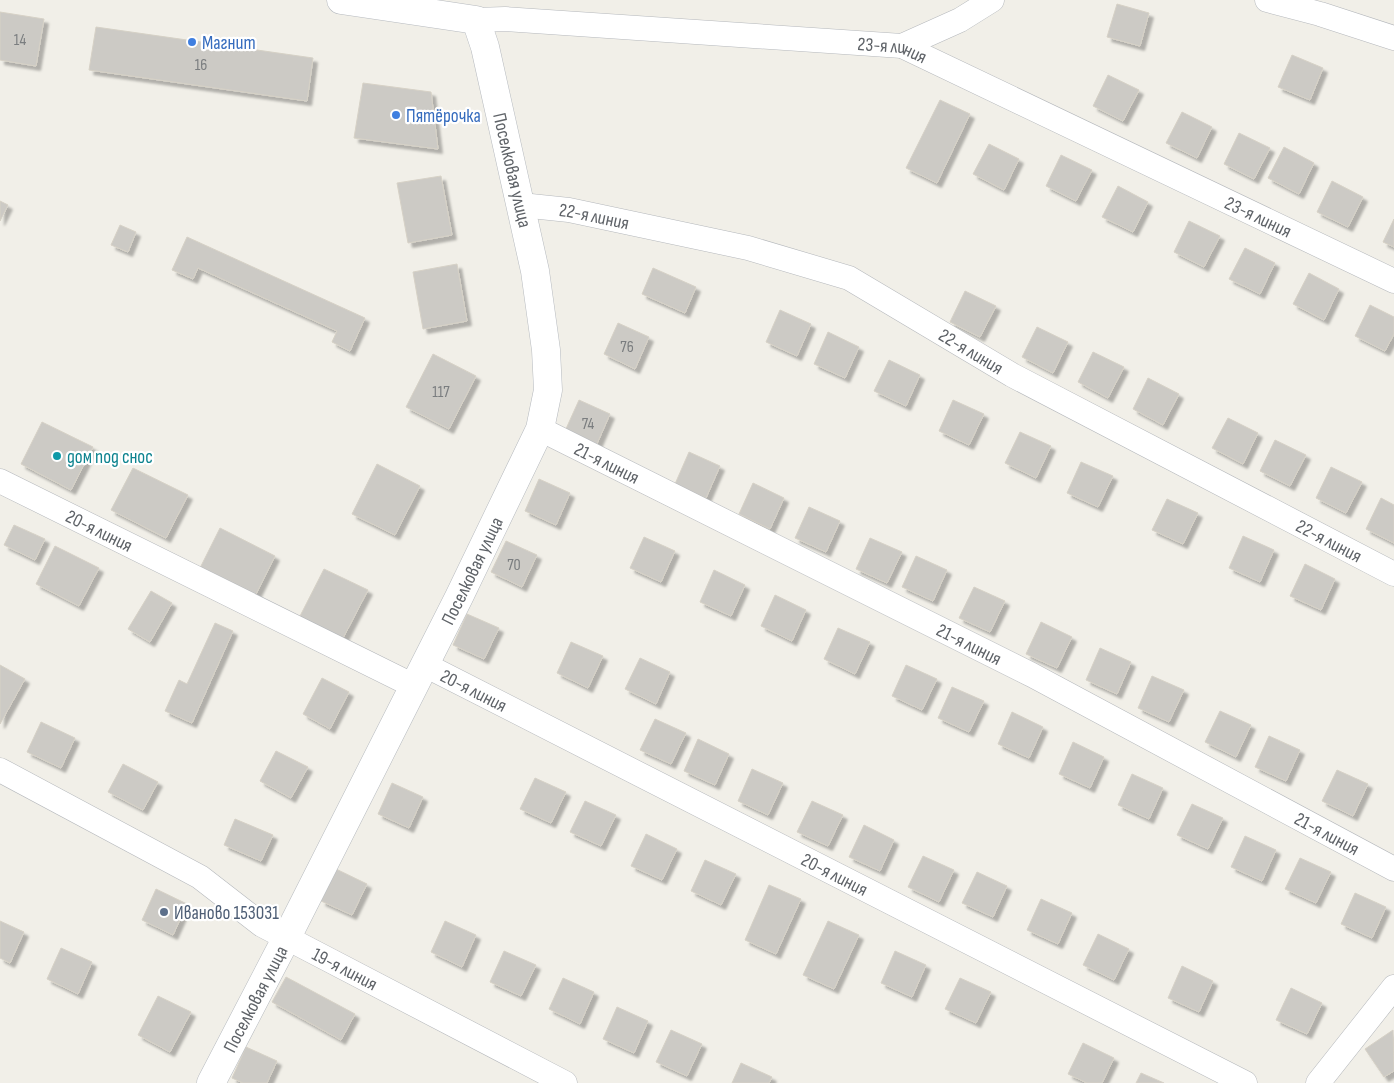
<svg xmlns="http://www.w3.org/2000/svg" width="1394" height="1083" viewBox="0 0 1394 1083" font-family="'Sofia Sans Condensed',sans-serif">
	<style>
		.building { fill: #cccac5; stroke: #d6d1c6; filter: url(#shadow) }
		.lines { fill: none; stroke-linecap: round; stroke-linejoin: round }
		.street-casing { stroke: #b5b8bc; stroke-width: 25 }
		.secondary-casing { stroke: #b6babf; stroke-width: 29 }
		.street { stroke: #fff; stroke-width: 24 }
		.secondary { stroke: #fff; stroke-width: 28 }
		.shop-dot { fill: #3f7fe0; stroke: #fff; stroke-width: 2 }
		.culture-dot { fill: #0f9aa8; stroke: #fff; stroke-width: 2 }
		.service-dot { fill: #5c6f8a; stroke: #fff; stroke-width: 2 }
		.labels { text-anchor: middle; stroke-width: 4.5; stroke-linejoin: round; paint-order: stroke }
		.number-label { font-size: 16px; fill: #7a7d7f }
		.shop-label { font-size: 19px; fill: #366cbe; stroke: #fff; text-anchor: start }
		.street-label { font-size: 19px; fill: #5f6368; stroke: #fff }
		.culture-label { font-size: 19px; fill: #0d838f; stroke: #fff; text-anchor: start }
		.service-label { font-size: 19px; fill: #4e5e75; stroke: #fff; text-anchor: start }
	</style>
	<defs>
		<filter id="shadow"><feDropShadow dx="4.5" dy="4.5" stdDeviation="1" flood-color="#0004"/></filter>
	</defs>
	<rect width="100%" height="100%" fill="#f1efe8"/>
	<path class="building" d="M 1117,4 L 1149,13 L 1140,46 L 1107,37 Z
		M 0,12 L 44,19 L 36,66 L 0,60 Z
		M 96,27 L 313,58 L 307,101 L 89,70 Z
		M 1292,55 L 1323,68 L 1310,100 L 1278,87 Z
		M 1108,75 L 1139,90 L 1123,121 L 1093,106 Z
		M 363,83 L 431,92 L 438,149 L 354,138 Z
		M 940,100 L 970,114 L 937,183 L 906,168 Z
		M 1182,112 L 1212,127 L 1197,158 L 1166,143 Z
		M 1239,133 L 1270,148 L 1254,179 L 1224,164 Z
		M 989,144 L 1019,159 L 1004,190 L 973,174 Z
		M 1284,147 L 1314,163 L 1299,194 L 1268,178 Z
		M 1061,155 L 1092,170 L 1076,201 L 1046,186 Z
		M 441,176 L 452,235 L 408,243 L 397,183 Z
		M 1332,181 L 1363,197 L 1348,227 L 1317,212 Z
		M 1118,186 L 1148,202 L 1133,232 L 1102,217 Z
		M 0,201 L 8,205 L 0,221 Z
		M 1394,219 L 1394,247 L 1383,242 Z
		M 1189,221 L 1220,236 L 1204,267 L 1174,252 Z
		M 120,225 L 136,232 L 128,252 L 111,245 Z
		M 187,237 L 365,318 L 350,351 L 332,342 L 337,331 L 198,268 L 193,279 L 172,270 Z
		M 1245,248 L 1275,263 L 1260,294 L 1229,279 Z
		M 457,264 L 467,321 L 423,329 L 413,272 Z
		M 653,268 L 696,287 L 685,313 L 642,294 Z
		M 1309,273 L 1339,289 L 1324,320 L 1293,304 Z
		M 965,291 L 996,306 L 980,337 L 950,322 Z
		M 1370,305 L 1394,317 L 1394,334 L 1385,351 L 1355,336 Z
		M 780,310 L 811,324 L 797,356 L 766,342 Z
		M 618,323 L 649,337 L 635,369 L 604,354 Z
		M 1037,327 L 1068,342 L 1053,373 L 1022,357 Z
		M 828,332 L 859,347 L 845,378 L 814,364 Z
		M 1093,352 L 1124,367 L 1108,398 L 1078,382 Z
		M 433,354 L 476,376 L 449,429 L 406,407 Z
		M 889,360 L 920,375 L 906,406 L 874,391 Z
		M 1148,378 L 1179,394 L 1163,425 L 1133,409 Z
		M 579,400 L 610,414 L 596,446 L 565,431 Z
		M 953,400 L 984,414 L 969,445 L 939,431 Z
		M 1228,418 L 1258,433 L 1243,464 L 1212,448 Z
		M 42,422 L 93,447 L 71,490 L 21,464 Z
		M 1020,432 L 1051,446 L 1036,478 L 1005,463 Z
		M 1275,440 L 1306,455 L 1290,486 L 1260,471 Z
		M 689,452 L 720,466 L 706,498 L 675,484 Z
		M 1081,462 L 1113,476 L 1098,507 L 1067,493 Z
		M 377,464 L 420,486 L 395,535 L 352,514 Z
		M 1331,467 L 1362,482 L 1346,513 L 1316,498 Z
		M 133,468 L 188,495 L 166,538 L 111,510 Z
		M 539,479 L 570,493 L 556,525 L 525,511 Z
		M 753,483 L 784,498 L 770,529 L 739,514 Z
		M 1381,498 L 1394,505 L 1394,543 L 1366,529 Z
		M 1167,499 L 1198,513 L 1183,544 L 1152,530 Z
		M 809,507 L 840,521 L 826,552 L 795,538 Z
		M 14,525 L 45,539 L 35,560 L 4,545 Z
		M 220,528 L 275,556 L 254,598 L 199,570 Z
		M 1243,536 L 1274,550 L 1260,582 L 1229,568 Z
		M 644,537 L 675,551 L 661,582 L 630,568 Z
		M 870,538 L 902,552 L 887,583 L 856,569 Z
		M 506,541 L 537,555 L 522,587 L 491,572 Z
		M 55,546 L 99,568 L 79,606 L 36,584 Z
		M 916,556 L 947,570 L 933,601 L 902,587 Z
		M 1305,564 L 1335,579 L 1321,610 L 1290,596 Z
		M 324,569 L 368,590 L 341,642 L 298,620 Z
		M 714,570 L 745,585 L 731,616 L 700,602 Z
		M 974,587 L 1005,601 L 990,632 L 959,618 Z
		M 151,591 L 172,603 L 150,642 L 128,629 Z
		M 775,595 L 806,610 L 792,641 L 761,626 Z
		M 467,614 L 499,628 L 484,659 L 453,645 Z
		M 1041,622 L 1072,637 L 1057,668 L 1026,654 Z
		M 215,623 L 233,631 L 192,723 L 165,711 L 179,680 L 187,684 Z
		M 838,628 L 870,642 L 855,674 L 824,659 Z
		M 571,642 L 603,656 L 588,688 L 557,673 Z
		M 1100,648 L 1131,662 L 1117,694 L 1086,680 Z
		M 640,658 L 670,672 L 656,704 L 625,689 Z
		M 0,665 L 25,679 L 0,724 Z
		M 906,665 L 937,679 L 922,710 L 892,696 Z
		M 1152,676 L 1184,690 L 1169,722 L 1138,708 Z
		M 322,678 L 349,692 L 330,729 L 303,714 Z
		M 952,687 L 984,701 L 969,732 L 938,718 Z
		M 1220,711 L 1251,725 L 1236,757 L 1205,742 Z
		M 1012,712 L 1043,727 L 1029,758 L 998,744 Z
		M 655,719 L 686,733 L 671,764 L 640,750 Z
		M 41,722 L 75,738 L 61,768 L 27,752 Z
		M 1269,736 L 1300,750 L 1286,781 L 1255,767 Z
		M 698,739 L 729,754 L 715,785 L 684,771 Z
		M 1073,742 L 1104,757 L 1090,788 L 1059,774 Z
		M 276,751 L 308,767 L 291,798 L 260,781 Z
		M 123,764 L 158,782 L 143,810 L 108,792 Z
		M 752,769 L 783,783 L 768,815 L 738,801 Z
		M 1337,770 L 1368,784 L 1353,816 L 1322,801 Z
		M 1132,774 L 1163,788 L 1149,819 L 1118,805 Z
		M 535,778 L 566,792 L 551,823 L 520,809 Z
		M 392,783 L 423,797 L 409,828 L 378,814 Z
		M 585,801 L 616,815 L 601,846 L 570,832 Z
		M 812,801 L 843,815 L 828,846 L 797,832 Z
		M 1192,804 L 1223,818 L 1208,849 L 1177,835 Z
		M 235,819 L 273,835 L 261,861 L 224,845 Z
		M 864,825 L 894,840 L 880,871 L 849,857 Z
		M 646,834 L 677,849 L 662,880 L 631,866 Z
		M 1245,836 L 1276,850 L 1262,881 L 1231,867 Z
		M 923,856 L 954,870 L 939,902 L 908,887 Z
		M 1300,858 L 1331,872 L 1316,903 L 1285,889 Z
		M 705,860 L 736,874 L 721,905 L 691,891 Z
		M 336,869 L 367,884 L 352,915 L 321,901 Z
		M 977,872 L 1007,886 L 993,917 L 962,903 Z
		M 769,885 L 801,899 L 776,954 L 745,940 Z
		M 156,889 L 187,904 L 173,935 L 142,920 Z
		M 1355,893 L 1386,907 L 1372,938 L 1341,924 Z
		M 1041,899 L 1072,913 L 1058,944 L 1027,930 Z
		M 0,921 L 24,932 L 10,963 L 0,958 Z
		M 445,921 L 476,935 L 462,967 L 431,952 Z
		M 828,921 L 859,935 L 834,989 L 803,975 Z
		M 1098,934 L 1129,949 L 1114,980 L 1083,965 Z
		M 61,948 L 92,962 L 78,994 L 47,979 Z
		M 504,951 L 536,965 L 521,996 L 490,982 Z
		M 895,951 L 926,965 L 912,997 L 881,983 Z
		M 1182,966 L 1213,981 L 1199,1012 L 1168,998 Z
		M 286,977 L 355,1014 L 341,1040 L 272,1002 Z
		M 563,978 L 594,992 L 580,1024 L 549,1009 Z
		M 960,978 L 991,992 L 976,1023 L 945,1009 Z
		M 1291,988 L 1322,1003 L 1307,1034 L 1276,1020 Z
		M 158,996 L 191,1012 L 170,1052 L 138,1035 Z
		M 617,1007 L 648,1021 L 634,1053 L 603,1039 Z
		M 671,1030 L 702,1044 L 687,1076 L 656,1062 Z
		M 1393,1030 L 1394,1071 L 1384,1077 L 1365,1049 Z
		M 1083,1043 L 1114,1058 L 1102,1083 L 1087,1083 L 1068,1074 Z
		M 246,1047 L 277,1061 L 267,1083 L 243,1083 L 232,1078 Z
		M 741,1063 L 772,1077 L 769,1083 L 732,1083 Z
		M 1141,1073 L 1164,1083 L 1136,1083 Z"/>
	<g class="lines">
		<defs>
			<g id="street">
				<path d="M 1267,0 L 1320,14 L 1394,38"/>
				<path id="s1" d="M 476,20 L 505,19 L 902,46 L 1394,281"/>
				<path d="M 902,46 L 960,20 L 992,0"/>
				<path id="s2" d="M 521,205 L 569,210 L 748,248 L 849,278 L 1012,375 L 1394,574"/>
				<path id="s3" d="M 540,429 L 1032,675 L 1394,869"/>
				<path id="s4" d="M 0,481 L 414,686"/>
				<path id="s5" d="M 425,665 L 1245,1083"/>
				<path id="s6" d="M 0,770 L 200,877 L 262,925 L 565,1083"/>
				<path d="M 1318,1083 L 1394,987"/>
			</g>
			<g id="secondary">
				<path id="s7" d="M 211,1083 L 287,937 L 459,597 L 540,429 L 548,390 L 546,350 L 535,271 L 485,47 L 476,20 L 341,0"/>
			</g>
		</defs>
		<use href="#street" class="street-casing"/>
		<use href="#secondary" class="secondary-casing"/>
		<use href="#street" class="street"/>
		<use href="#secondary" class="secondary"/>
	</g>
	<g class="shop-dot">
		<circle cx="192" cy="42" r="5"/>
		<circle cx="396" cy="115" r="5"/>
	</g>
	<circle class="culture-dot" cx="57" cy="456" r="5"/>
	<circle class="service-dot" cx="164" cy="912" r="5"/>
	<g class="labels">
		<g class="number-label">
			<text x="20" y="45">14</text>
			<text x="201" y="70">16</text>
			<text x="627" y="352">76</text>
			<text x="441" y="397">117</text>
			<text x="588" y="429">74</text>
			<text x="514" y="570">70</text>
		</g>
		<g class="shop-label">
			<text x="202" y="49">Магнит</text>
			<text x="406" y="122">Пятёрочка</text>
		</g>
		<g class="street-label">
			<text dy="7" stroke="none"><textPath href="#s1" startOffset="418">23-я линия</textPath></text>
			<text transform="translate(513 170) rotate(77)" y="7">Поселковая улица</text>
			<text dy="7" stroke="none"><textPath href="#s2" startOffset="74">22-я линия</textPath></text>
			<text dy="7" stroke="none"><textPath href="#s1" startOffset="822">23-я линия</textPath></text>
			<text dy="7" stroke="none"><textPath href="#s2" startOffset="479">22-я линия</textPath></text>
			<text dy="7" stroke="none"><textPath href="#s3" startOffset="75">21-я линия</textPath></text>
			<text dy="7" stroke="none"><textPath href="#s4" startOffset="111">20-я линия</textPath></text>
			<text dy="7" stroke="none"><textPath href="#s2" startOffset="884">22-я линия</textPath></text>
			<text dy="7" stroke="none"><textPath href="#s7" startOffset="575">Поселковая улица</textPath></text>
			<text dy="7" stroke="none"><textPath href="#s3" startOffset="480">21-я линия</textPath></text>
			<text dy="7" stroke="none"><textPath href="#s5" startOffset="55">20-я линия</textPath></text>
			<text dy="7" stroke="none"><textPath href="#s3" startOffset="885">21-я линия</textPath></text>
			<text dy="7" stroke="none"><textPath href="#s5" startOffset="460">20-я линия</textPath></text>
			<text dy="7" stroke="none"><textPath href="#s6" startOffset="399">19-я линия</textPath></text>
			<text dy="7" stroke="none"><textPath href="#s7" startOffset="95">Поселковая улица</textPath></text>
		</g>
		<g class="culture-label">
			<text x="67" y="463">дом под снос</text>
		</g>
		<g class="service-label">
			<text x="174" y="919">Иваново 153031</text>
		</g>
	</g>
</svg>
